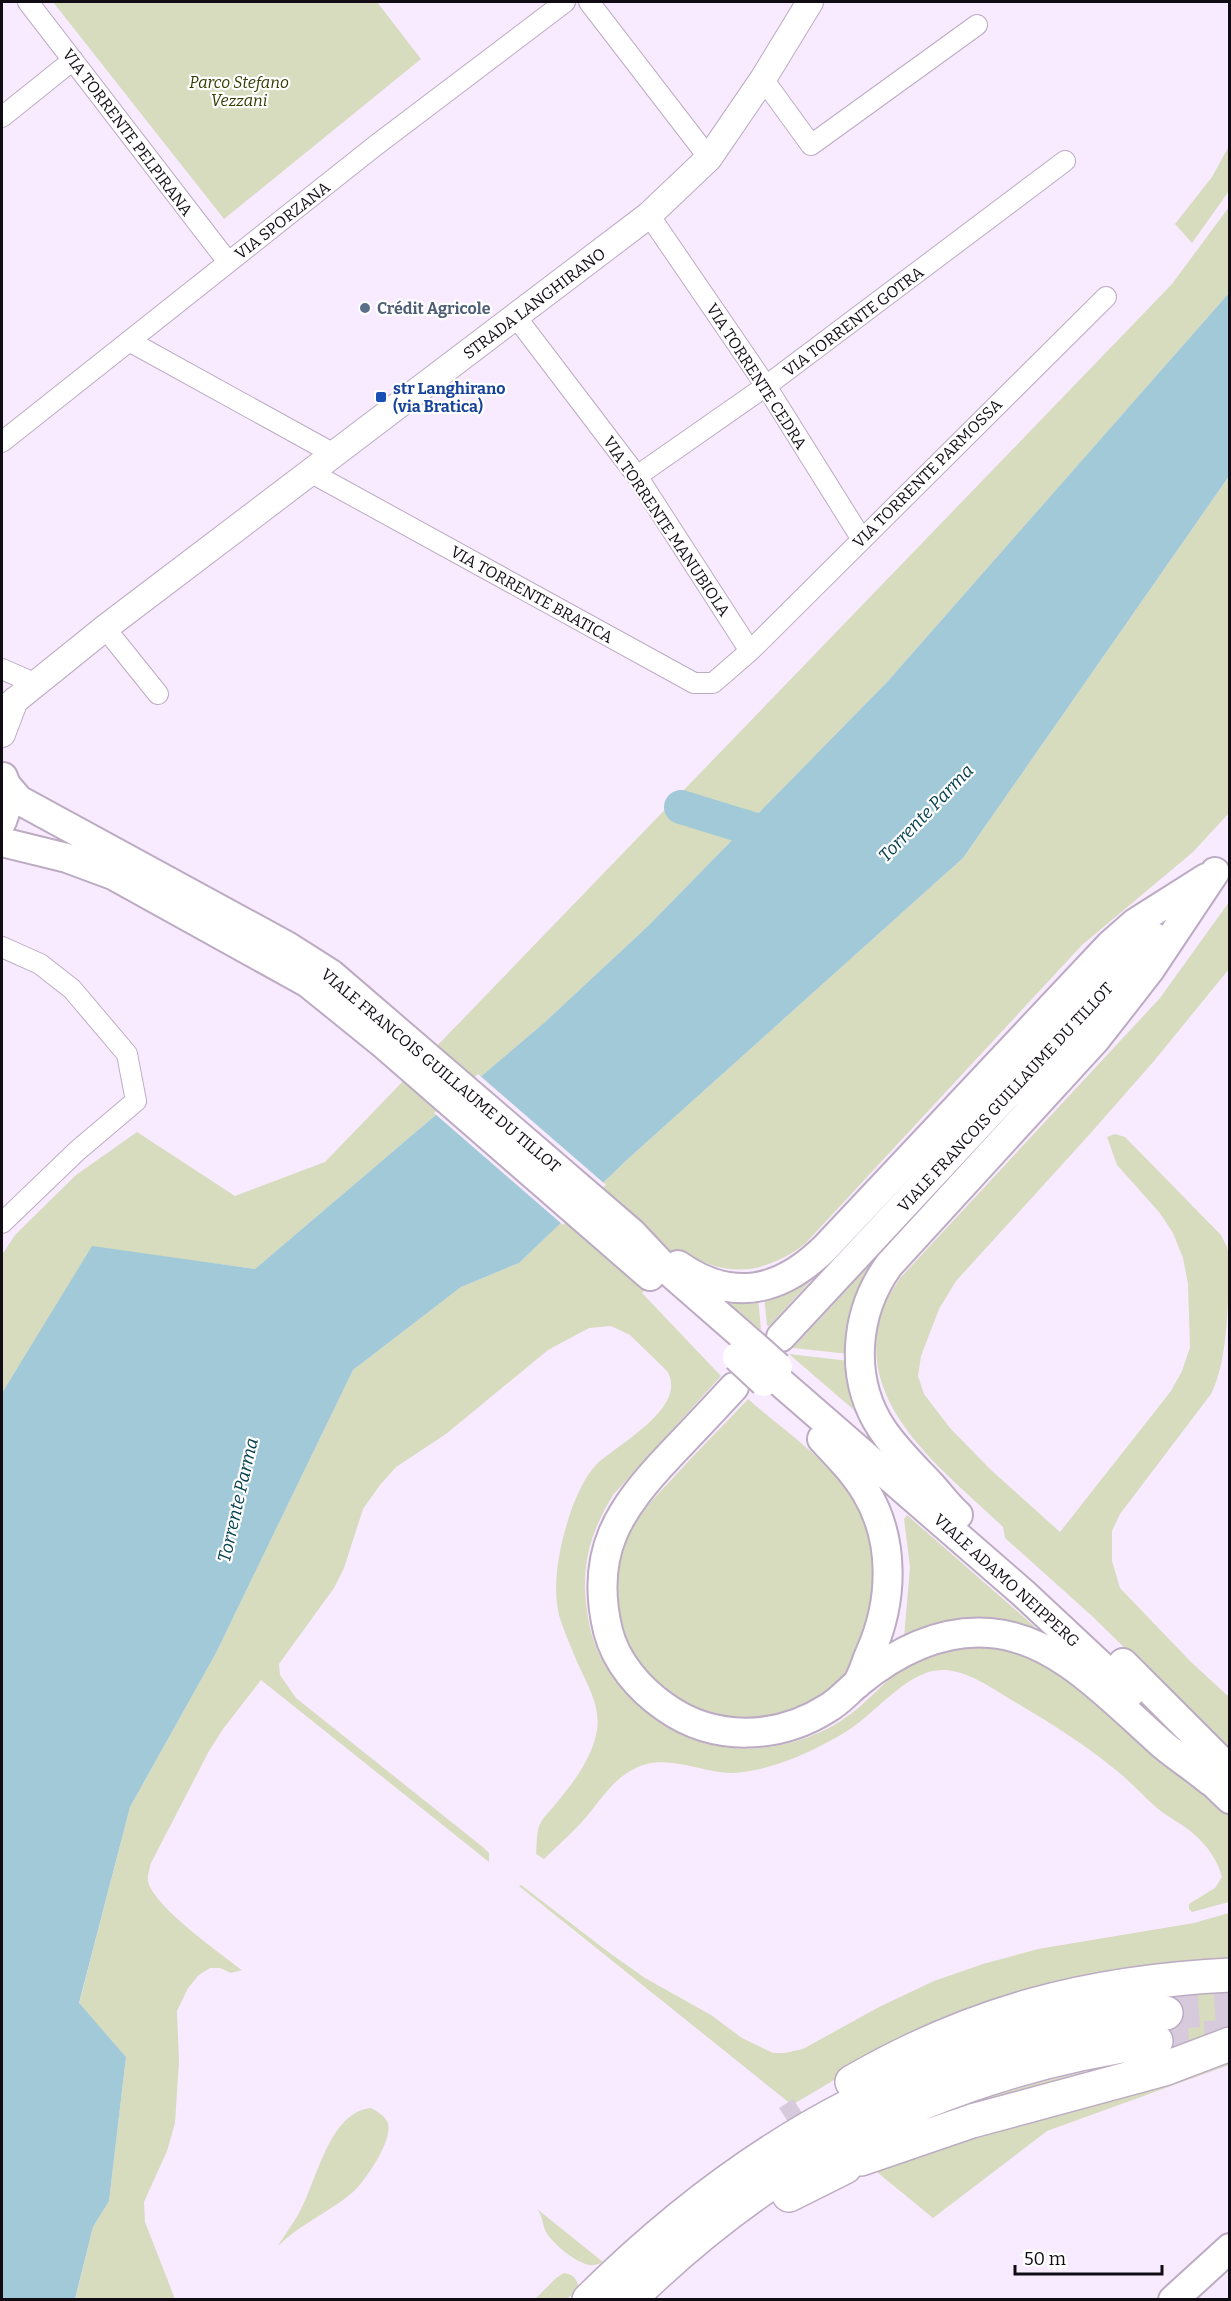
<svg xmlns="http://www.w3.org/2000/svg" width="1231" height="2301" viewBox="0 0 1231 2301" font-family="Bitter,serif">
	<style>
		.green { fill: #d6dcbd }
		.water { fill: #a1c9d7 }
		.pier { fill: #f9ebff }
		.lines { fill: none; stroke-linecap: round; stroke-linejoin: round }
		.river { stroke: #a1c9d7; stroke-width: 34 }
		.trunk-tunnel { stroke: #d6cadc; stroke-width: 33; stroke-dasharray: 33 16; stroke-linecap: butt }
		.minor-casing { stroke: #bcabc3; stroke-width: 22 }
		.tertiary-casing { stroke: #bcabc3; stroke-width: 28 }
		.secondary-casing { stroke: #bcabc3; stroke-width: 32 }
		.trunk-casing { stroke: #bcabc3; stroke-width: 36 }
		.minor { stroke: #fff; stroke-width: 20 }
		.tertiary { stroke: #fff; stroke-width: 26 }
		.secondary { stroke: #fff; stroke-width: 28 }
		.trunk { stroke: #fff; stroke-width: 33 }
		.secondary-bridge-casing { stroke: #bcabc3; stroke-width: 32; stroke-linecap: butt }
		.secondary-bridge { stroke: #fff; stroke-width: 28 }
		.service-dot { fill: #5c6f8a; stroke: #fff; stroke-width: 2 }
		.transit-dot { fill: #1a4fb4; stroke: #fff; stroke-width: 2 }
		.labels { text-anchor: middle; stroke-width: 4.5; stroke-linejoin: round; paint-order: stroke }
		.park-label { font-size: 16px; font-style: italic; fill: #353c02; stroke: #fff }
		.street-label { font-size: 16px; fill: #110c14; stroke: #fff }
		.service-label { font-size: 16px; font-weight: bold; fill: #4e5e75; stroke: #fff; text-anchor: start }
		.transit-label { font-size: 16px; font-weight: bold; fill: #164399; stroke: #fff; text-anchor: start }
		.water-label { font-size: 18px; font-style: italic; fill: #064150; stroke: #fff }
	</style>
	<rect width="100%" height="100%" fill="#f9ebff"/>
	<path class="green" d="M 53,2 L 377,2 L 421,59 L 224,219 Z
		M 1229,146 L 1229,191 L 1192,243 L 1175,224 L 1212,177 Z
		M 1229,207 L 1229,293 L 888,681 L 647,927 L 545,1022 L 255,1269 L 92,1247 L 2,1393 L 2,1255 L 15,1235 L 76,1175 L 137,1132 L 235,1196 L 325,1162 L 1172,284 Z
		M 1229,476 L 1229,813 L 1193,852 L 1082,945 L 805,1244 C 763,1275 724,1279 680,1249 L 642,1293 L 721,1376 L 613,1495 C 586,1539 579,1576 590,1628 C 599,1666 623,1693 653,1717 C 709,1763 796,1756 852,1713 C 879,1692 898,1664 932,1650 C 941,1646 954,1647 964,1646 C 974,1645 986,1641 996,1643 C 1008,1645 1039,1656 1049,1661 C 1066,1670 1081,1687 1096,1699 C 1142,1736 1186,1774 1229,1815 L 1229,1902 L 1192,1912 L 1189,1909 L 1189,1904 L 1215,1888 L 1222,1877 C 1218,1861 1208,1847 1196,1836 C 1184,1824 1168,1818 1156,1807 C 1141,1794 1128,1779 1112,1767 C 1080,1741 1045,1720 1010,1699 C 990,1687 968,1671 944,1670 C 913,1668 881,1706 857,1724 C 847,1732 834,1739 822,1745 C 799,1758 758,1773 732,1773 C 699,1773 666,1752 634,1769 C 611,1780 597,1806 580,1824 C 569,1836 556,1847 544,1859 L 536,1854 C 537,1844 536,1830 541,1822 C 545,1815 553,1808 558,1801 C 574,1782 593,1756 597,1730 C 601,1704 585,1681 575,1657 C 570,1644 563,1629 559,1615 C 551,1581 561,1540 572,1508 C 578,1493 585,1476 597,1464 C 618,1444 689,1407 667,1371 L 630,1335 L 611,1326 L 589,1328 L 548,1350 L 446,1434 L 396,1467 L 380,1485 L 363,1509 L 344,1568 L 334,1588 L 279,1664 L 280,1675 L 296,1698 L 484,1848 L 489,1853 L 489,1862 L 261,1680 L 223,1729 L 209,1751 L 151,1863 C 150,1868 147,1876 148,1881 C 152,1905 221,1954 242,1970 L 231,1973 L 220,1968 L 210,1968 L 199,1975 L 188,1988 L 177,2011 L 179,2062 L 175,2123 L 167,2151 L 144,2202 L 145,2222 L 175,2299 L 75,2300 L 93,2227 L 109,2201 L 126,2057 L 79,2004 L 130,1807 L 216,1653 L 353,1370 L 461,1287 L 519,1263 L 630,1157 L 963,858 Z
		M 1229,902 L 1229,969 L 1154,1061 L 1089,1135 L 956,1281 L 939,1309 L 921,1356 L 918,1376 L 924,1394 L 950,1428 L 990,1469 L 1060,1532 L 1171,1391 L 1182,1371 L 1190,1347 L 1188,1284 L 1183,1258 L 1173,1233 L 1159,1212 L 1117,1165 L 1107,1137 L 1115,1134 L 1125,1137 L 1221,1235 L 1227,1247 L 1230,1261 C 1227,1302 1229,1359 1211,1394 L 1120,1514 L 1112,1531 L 1112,1561 L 1120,1588 L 1191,1662 L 1229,1697 L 1229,1750 L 1092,1616 L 1005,1538 L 1003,1527 C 945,1471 854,1407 881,1314 C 885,1301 893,1289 901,1277 L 1160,998 Z
		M 906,1226 L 849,1354 L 793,1348 Z
		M 839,1250 L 769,1326 L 767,1325 L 764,1296 Z
		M 758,1298 L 761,1329 L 762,1331 L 730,1304 L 730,1301 Z
		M 789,1354 L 849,1361 L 862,1417 Z
		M 748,1399 C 782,1429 829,1460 853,1498 C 868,1521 872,1545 874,1571 C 874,1582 877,1593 876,1603 C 876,1614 858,1656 852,1666 C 846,1678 833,1687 823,1694 C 775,1727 713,1726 667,1690 C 651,1677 636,1661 628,1641 C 613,1606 614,1565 631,1531 C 641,1511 657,1495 673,1478 C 697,1451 723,1426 748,1399 Z
		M 907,1515 L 1034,1626 L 1036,1630 L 904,1637 L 910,1567 L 904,1519 Z
		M 521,1885 L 611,1954 L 645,1978 L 711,2015 L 742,2038 L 773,2053 L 785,2053 L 803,2049 L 879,2007 L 934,1981 L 983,1964 L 1038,1949 L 1194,1923 L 1229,1913 L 1229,1965 L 878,2054 L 792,2105 L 519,1886 Z
		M 1229,1985 L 1229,2034 L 1157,2062 L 1014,2099 L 896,2137 L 894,2133 C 976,2097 1060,2074 1149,2060 L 1172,1995 L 1112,2002 L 1021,2021 L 1020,2018 C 1090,2000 1158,1989 1229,1985 Z
		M 1229,2054 L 1229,2065 L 1047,2131 L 933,2218 L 872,2168 Z
		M 371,2108 C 378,2112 385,2116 388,2123 C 393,2140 366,2180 353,2192 C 330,2212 300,2224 278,2246 C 285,2234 294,2223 300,2211 C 317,2181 329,2112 371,2108 Z
		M 537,2209 L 603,2262 C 598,2264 594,2266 589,2265 C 575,2262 553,2244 546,2232 C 542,2224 543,2216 537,2209 Z
		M 564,2273 C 572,2274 576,2277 578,2285 L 576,2291 L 567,2299 L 535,2299 L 556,2278 Z"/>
	<path class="water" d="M 1229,293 L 1229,476 L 963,858 L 630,1157 L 519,1263 L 461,1287 L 353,1370 L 216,1653 L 130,1807 L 79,2003 L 126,2057 L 109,2201 L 93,2227 L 75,2299 L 2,2299 L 2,1393 L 92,1246 L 255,1269 L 545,1022 L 647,927 L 888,681 Z"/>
	<path class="pier" d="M 478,1074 L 606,1185 L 563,1225 L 434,1113 Z"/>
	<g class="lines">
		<path class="river" d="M 681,807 L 759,831 L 791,836"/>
		<path class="trunk-tunnel" d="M 1166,2013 L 1230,2008
			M 1156,2041 L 1230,2036
			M 788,2122 L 802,2113"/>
		<defs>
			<path id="minor" d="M 28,2 L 228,262
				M 589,2 L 709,158
				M 763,79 L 811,145 L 977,25
				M 2,117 L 73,60
				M 649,215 L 766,386 L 861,538
				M 516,317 L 637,476 L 750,651
				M 129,341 L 334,454
				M 2,442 L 375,146 L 565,2
				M 310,472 L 694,683 L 713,683 L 750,651 L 1106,297
				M 637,476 L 766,386 L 1065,161
				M 105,628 L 158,694
				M 2,669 L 34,683
				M 2,947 L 40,964 L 72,989 L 127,1054 L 136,1101 L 77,1151 L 2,1223"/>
			<path id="tertiary" d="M 2,711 L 105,628 L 649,215 L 709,158 L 763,79 L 810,2
				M 2,734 L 15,700"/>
			<path id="secondary" d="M 7,786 L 19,800 L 287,946 L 331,974 L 632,1233 L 664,1267 L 751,1343
				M 2,821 C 8,806 10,793 3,777
				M 2,842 L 67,858 L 113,875 L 308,983 L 381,1042 L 650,1276
				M 678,1265 C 732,1303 780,1292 825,1248 L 1110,945 L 1135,923 L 1206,878
				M 781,1337 L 1154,937
				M 771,1374 L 1023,1593 L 1130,1693
				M 734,1387 C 713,1410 692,1432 671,1454 C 619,1509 589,1552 608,1631 C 616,1662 639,1689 665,1707 C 714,1742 778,1740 828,1708 C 840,1701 848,1691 859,1682 C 896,1652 941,1629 990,1633 C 1058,1638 1113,1701 1162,1744 C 1177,1757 1195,1768 1210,1781
				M 822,1439 C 838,1456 854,1472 866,1492 C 895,1540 893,1601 871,1651 C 866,1662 863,1674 857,1684
				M 958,1515 C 948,1506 940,1495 931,1485 C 914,1467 896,1450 882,1429 C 849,1379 854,1313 889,1265 L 1096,1039 L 1149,971 L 1215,872
				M 1123,1663 L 1230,1770
				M 1197,1767 L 1230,1799
				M 1173,2300 L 1230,2248"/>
			<path id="trunk" d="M 852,2082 C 973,2012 1089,1982 1230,1975
				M 839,2142 C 939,2089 1044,2056 1156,2041
				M 861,2159 L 972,2121 L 1164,2069 L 1230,2044
				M 789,2195 L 845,2167
				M 589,2300 C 753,2137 934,2038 1166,2013
				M 629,2300 C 688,2242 752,2191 824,2150"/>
		</defs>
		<use href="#minor" class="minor-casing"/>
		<use href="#tertiary" class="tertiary-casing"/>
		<use href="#secondary" class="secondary-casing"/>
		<use href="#trunk" class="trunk-casing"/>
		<use href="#minor" class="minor"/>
		<use href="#tertiary" class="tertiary"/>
		<use href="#secondary" class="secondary"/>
		<use href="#trunk" class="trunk"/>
		<defs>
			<path id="secondary-bridge" d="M 751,1343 L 778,1367
				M 737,1357 L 764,1382"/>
		</defs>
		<use href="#secondary-bridge" class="secondary-bridge-casing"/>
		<use href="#secondary-bridge" class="secondary-bridge"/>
	</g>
	<circle class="service-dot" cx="365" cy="308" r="6"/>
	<rect class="transit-dot" x="375" y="391" width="12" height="12" rx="3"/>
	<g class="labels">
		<g class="park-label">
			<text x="239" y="88">Parco Stefano<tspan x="239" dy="18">Vezzani</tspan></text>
		</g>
		<g class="street-label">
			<text transform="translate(128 132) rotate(53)" y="6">VIA TORRENTE PELPIRANA</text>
			<text transform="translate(282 220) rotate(-38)" y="6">VIA SPORZANA</text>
			<text transform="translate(534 303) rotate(-37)" y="6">STRADA LANGHIRANO</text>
			<text transform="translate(853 321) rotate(-37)" y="6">VIA TORRENTE GOTRA</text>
			<text transform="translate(757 376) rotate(57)" y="6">VIA TORRENTE CEDRA</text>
			<text transform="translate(927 473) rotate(-45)" y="6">VIA TORRENTE PARMOSSA</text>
			<text transform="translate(667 526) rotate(56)" y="6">VIA TORRENTE MANUBIOLA</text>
			<text transform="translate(532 594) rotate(29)" y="6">VIA TORRENTE BRATICA</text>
			<text transform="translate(441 1070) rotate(40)" y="6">VIALE FRANCOIS GUILLAUME DU TILLOT</text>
			<text transform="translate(1005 1097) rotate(-47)" y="6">VIALE FRANCOIS GUILLAUME DU TILLOT</text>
			<text transform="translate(1007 1580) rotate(42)" y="6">VIALE ADAMO NEIPPERG</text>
		</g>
		<g class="service-label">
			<text x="377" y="314">Crédit Agricole</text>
		</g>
		<g class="transit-label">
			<text x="393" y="394">str Langhirano<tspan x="393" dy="18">(via Bratica)</tspan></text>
		</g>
		<g class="water-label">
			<text transform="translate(926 813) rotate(-46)" y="6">Torrente Parma</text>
			<text transform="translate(238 1500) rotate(-77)" y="6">Torrente Parma</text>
		</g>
	</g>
	<rect width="1231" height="2301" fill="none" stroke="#110c14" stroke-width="6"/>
	<path d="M1015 2265v9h147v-9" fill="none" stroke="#110c14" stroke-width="3"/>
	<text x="1024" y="2265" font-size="18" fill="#110c14" stroke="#ffffff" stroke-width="4.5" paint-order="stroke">50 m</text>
</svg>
